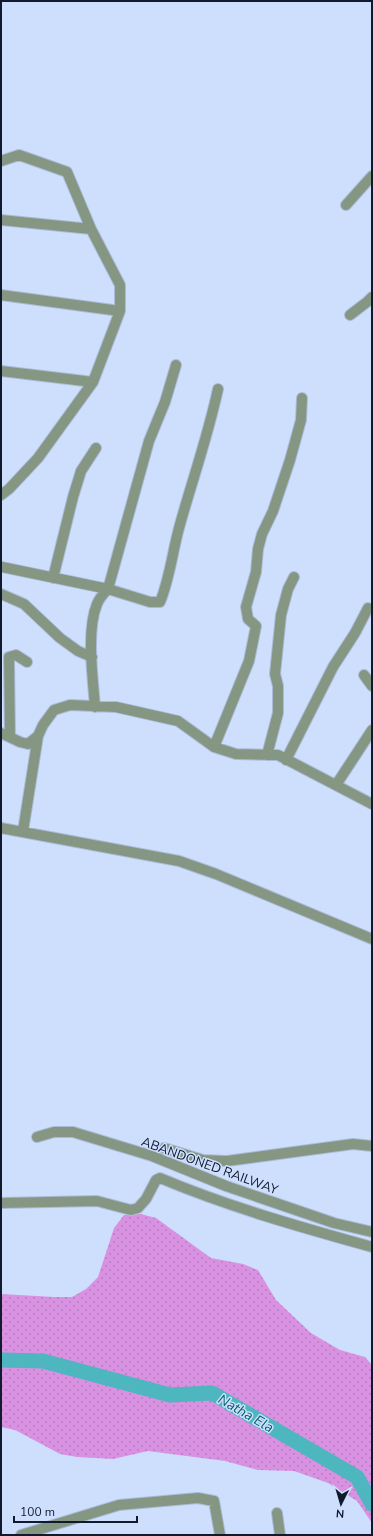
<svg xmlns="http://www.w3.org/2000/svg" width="373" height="1536" viewBox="0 0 373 1536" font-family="'Nunito Sans',sans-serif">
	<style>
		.grass { fill: url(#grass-dots) }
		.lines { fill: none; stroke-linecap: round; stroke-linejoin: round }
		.river { stroke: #4eb6bf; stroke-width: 15 }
		.minor-casing { stroke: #acbcd8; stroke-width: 12 }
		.minor { stroke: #859783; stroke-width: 10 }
		.labels { text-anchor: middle; stroke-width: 3; stroke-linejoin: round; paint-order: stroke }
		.street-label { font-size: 13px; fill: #111a2d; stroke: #cedffe }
		.water-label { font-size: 14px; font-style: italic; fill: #036269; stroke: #cedffe }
	</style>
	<defs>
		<pattern id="grass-dots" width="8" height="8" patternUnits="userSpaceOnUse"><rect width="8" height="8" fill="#d892e1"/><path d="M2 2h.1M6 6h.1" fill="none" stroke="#b87dc1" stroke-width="1.8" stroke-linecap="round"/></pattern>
	</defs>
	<rect width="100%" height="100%" fill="#cedffe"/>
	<path class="grass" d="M 141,1214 L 156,1218 L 211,1258 L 243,1264 L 258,1270 L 276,1300 L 311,1333 L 340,1350 L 365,1357 L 372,1365 L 372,1523 L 357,1501 L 328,1483 L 294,1471 L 258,1470 L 225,1461 L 148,1451 L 113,1459 L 77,1457 L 60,1454 L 15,1430 L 1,1427 L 1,1294 L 54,1297 L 72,1297 L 86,1289 L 98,1277 L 114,1228 L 124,1215 Z"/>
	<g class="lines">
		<path class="river" d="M 1,1360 L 43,1361 L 170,1395 L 212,1393 L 357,1477 L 372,1504"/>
		<defs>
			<path id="minor" d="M 1,161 L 19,155 L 67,172 L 91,229 L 120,285 L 120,311 L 93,382 L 38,458 L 9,489 L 1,495
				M 346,205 L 372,176
				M 1,220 L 91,229
				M 1,295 L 120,311
				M 350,315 L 367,302 L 372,297
				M 1,371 L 93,382
				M 2,567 L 108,589 L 150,602 L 160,602 C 169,581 173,550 179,528 C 192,481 208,436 218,389
				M 53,578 L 73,497 L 81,471 L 96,448
				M 1,594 L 24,604 L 60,638 L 78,651 L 92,657
				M 364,675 L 372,686
				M 95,707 C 93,678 86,631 97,604 C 99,599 104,593 108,589 L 149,441 L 165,402 L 176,365
				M 1,733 L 20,742 L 28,744 L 38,736 L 43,725 L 54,710 L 70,705 L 116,707 L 178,721 L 214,747 L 236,754 L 278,755 L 372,804
				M 10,737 L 9,657 L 16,655 L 27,662
				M 214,747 L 249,661 L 256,626 L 248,619 L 246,607 L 256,572 L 258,549 L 262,534 L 273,511 L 290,460 L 301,420 L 302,398
				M 267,755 L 278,713 L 278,686 L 275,674 L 281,615 L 288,589 L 294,577
				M 286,760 L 333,667 L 355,633 L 368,608
				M 336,785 L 372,730
				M 1,828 L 179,861 L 216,874 L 372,939
				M 23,831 L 38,736
				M 37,1137 L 54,1132 L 73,1132 L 152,1156 L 226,1186 L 334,1223 L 372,1232
				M 164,1148 L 203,1160 L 227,1161 L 353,1144 L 372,1146
				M 1,1203 L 97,1201 L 131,1210 L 138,1208 L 146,1199 L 156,1180 L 160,1178 C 229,1207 300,1227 372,1247
				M 277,1513 L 280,1535
				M 21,1535 L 119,1505 L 198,1498 L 214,1501 L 220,1535"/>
		</defs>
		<use href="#minor" class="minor-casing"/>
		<use href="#minor" class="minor"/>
	</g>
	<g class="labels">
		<g class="street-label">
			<text transform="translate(210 1165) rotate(20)" y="5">ABANDONED RAILWAY</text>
		</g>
		<g class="water-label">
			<text transform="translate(246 1413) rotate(30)" y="5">Natha Ela</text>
		</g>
	</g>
	<rect width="373" height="1536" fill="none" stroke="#111a2d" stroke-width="4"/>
	<g transform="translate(341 1504) rotate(185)" stroke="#cedffe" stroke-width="3" paint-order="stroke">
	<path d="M0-3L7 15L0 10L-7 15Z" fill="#111a2d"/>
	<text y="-6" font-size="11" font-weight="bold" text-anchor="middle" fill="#111a2d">N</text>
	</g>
	<path d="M14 1516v6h123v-6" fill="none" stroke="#111a2d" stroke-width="2"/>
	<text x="20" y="1516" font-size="12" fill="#111a2d" stroke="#cedffe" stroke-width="3" paint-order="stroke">100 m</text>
</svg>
